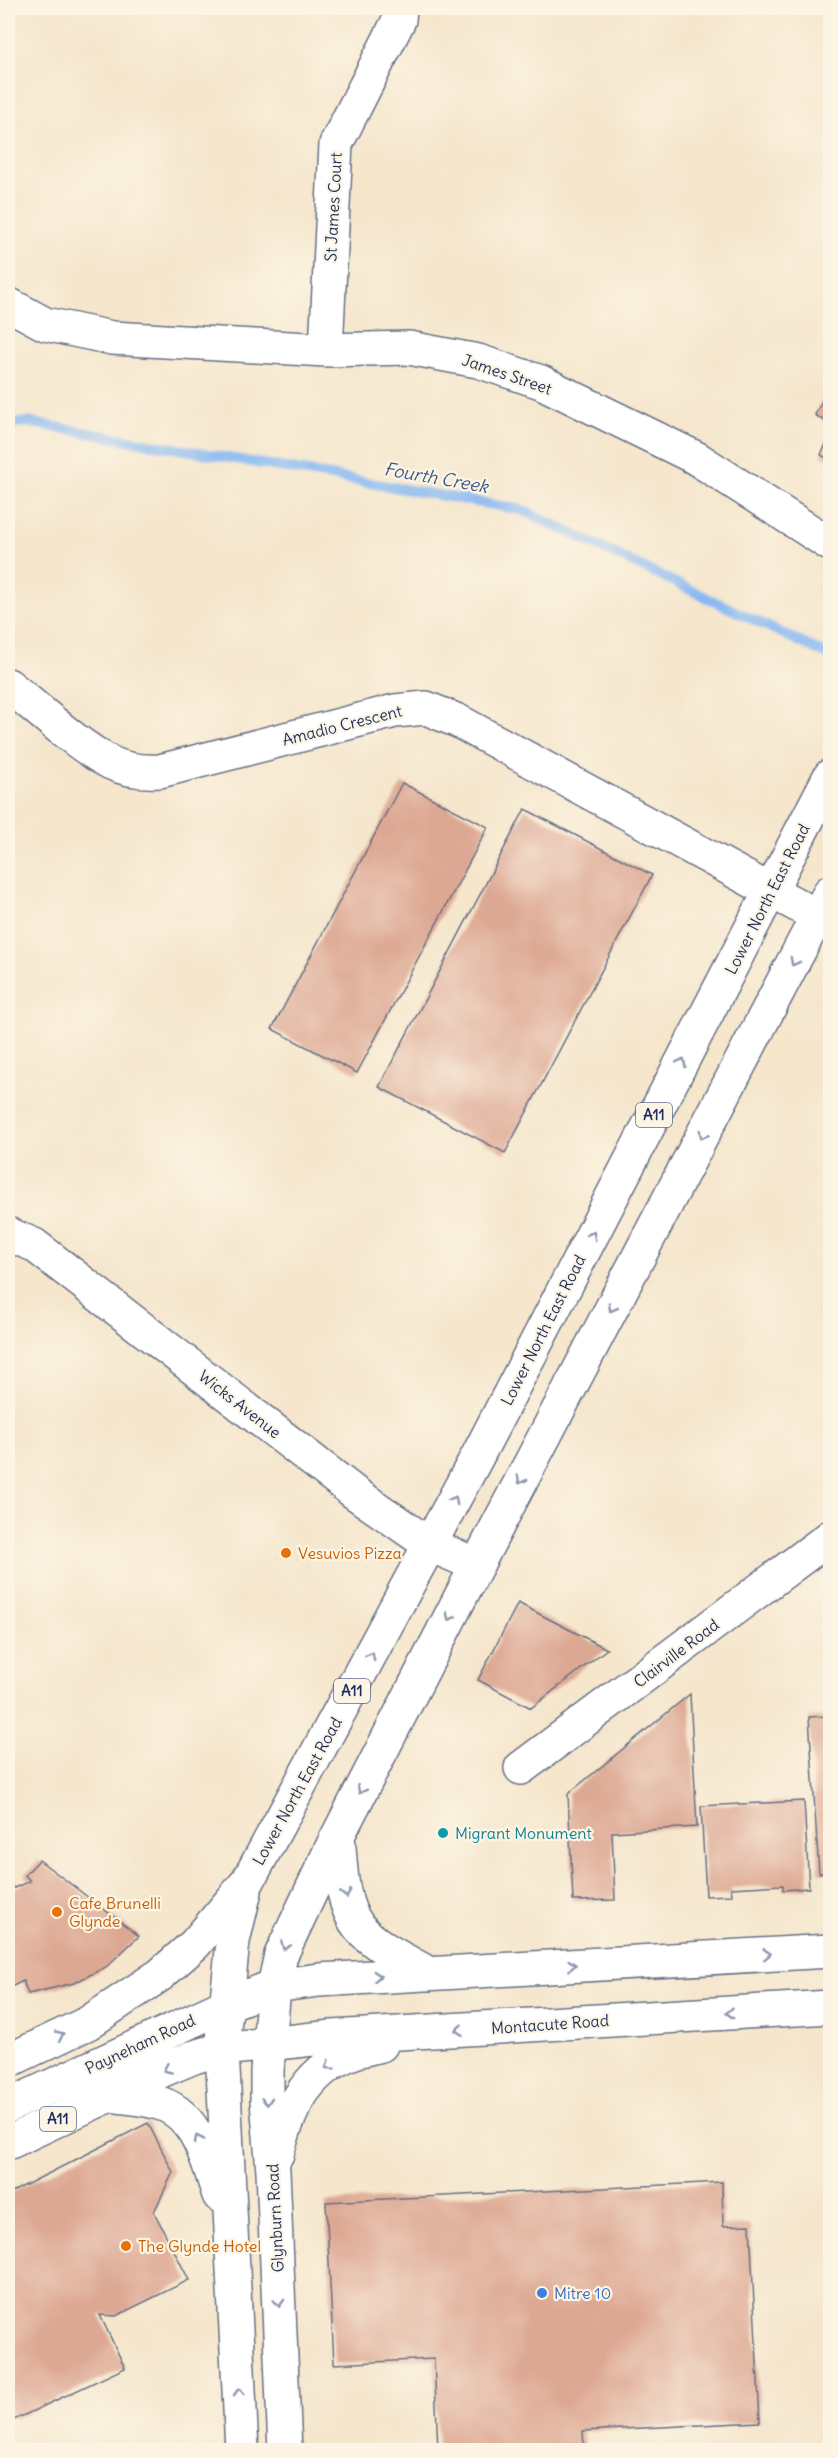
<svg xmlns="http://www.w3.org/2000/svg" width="838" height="2458" viewBox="0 0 838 2458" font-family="Delius,sans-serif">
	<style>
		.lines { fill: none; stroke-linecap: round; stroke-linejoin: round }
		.stream { stroke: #85b7f2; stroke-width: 10 }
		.building { fill: #dda893 }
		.minor-casing { stroke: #676f84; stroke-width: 36 }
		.major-casing { stroke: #676f84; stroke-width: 36 }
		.minor { stroke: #fff; stroke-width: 33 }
		.major { stroke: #fff; stroke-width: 33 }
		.oneway { stroke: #8d97ae }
		.food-dot { fill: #e8710a; stroke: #fcf5e5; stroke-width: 2 }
		.culture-dot { fill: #0f9aa8; stroke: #fcf5e5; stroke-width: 2 }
		.shop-dot { fill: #3f7fe0; stroke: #fcf5e5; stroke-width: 2 }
		.labels { text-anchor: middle; stroke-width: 4.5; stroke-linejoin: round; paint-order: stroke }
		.shield { fill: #fcf5e5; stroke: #5e6a86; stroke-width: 1.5 }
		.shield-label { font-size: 15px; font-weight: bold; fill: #1b2f5e }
		.street-label { font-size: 16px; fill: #1b2f5e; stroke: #fcf5e5 }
		.food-label { font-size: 16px; fill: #c56008; stroke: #fcf5e5; text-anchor: start }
		.culture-label { font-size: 16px; fill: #0d838f; stroke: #fcf5e5; text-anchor: start }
		.shop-label { font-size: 16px; fill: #366cbe; stroke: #fcf5e5; text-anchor: start }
		.water-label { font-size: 18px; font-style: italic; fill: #3b588a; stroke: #fcf5e5 }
	</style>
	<rect width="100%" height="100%" fill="#fcf5e5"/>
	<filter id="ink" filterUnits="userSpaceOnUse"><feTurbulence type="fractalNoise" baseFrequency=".0167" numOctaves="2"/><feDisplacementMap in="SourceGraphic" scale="12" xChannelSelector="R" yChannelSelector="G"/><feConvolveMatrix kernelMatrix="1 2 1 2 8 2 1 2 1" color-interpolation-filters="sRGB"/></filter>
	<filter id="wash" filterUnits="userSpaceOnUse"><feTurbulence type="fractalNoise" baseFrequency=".008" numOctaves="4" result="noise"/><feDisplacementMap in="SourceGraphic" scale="24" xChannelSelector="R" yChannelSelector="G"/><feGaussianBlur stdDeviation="1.35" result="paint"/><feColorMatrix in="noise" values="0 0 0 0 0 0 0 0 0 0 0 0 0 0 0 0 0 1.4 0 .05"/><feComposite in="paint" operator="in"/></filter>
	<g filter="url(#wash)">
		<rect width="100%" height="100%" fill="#f5e6cc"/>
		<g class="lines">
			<path class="stream" d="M 8,424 L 27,422 L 522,510 L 830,656"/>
		</g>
		<g id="blocks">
			<path class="building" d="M 830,385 L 830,424 L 815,415 Z
				M 830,436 L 830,460 L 821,455 Z
				M 402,783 L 488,827 L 357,1073 L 272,1029 Z
				M 525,809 L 652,875 L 505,1153 L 379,1087 Z
				M 518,1603 L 607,1649 L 531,1708 L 478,1680 Z
				M 690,1694 L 697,1827 L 612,1832 L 615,1900 L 573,1901 L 568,1794 Z
				M 830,1716 L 830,1872 L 819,1873 L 809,1717 Z
				M 804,1801 L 809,1888 L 783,1890 L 783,1885 L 731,1888 L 732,1895 L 706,1896 L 701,1806 Z
				M 39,1860 L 139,1936 L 106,1967 L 74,1983 L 28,1994 L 23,1981 L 9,1988 L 8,1985 L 8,1882 L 14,1888 L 30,1881 L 25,1875 Z
				M 148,2123 L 173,2172 L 154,2212 L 189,2280 L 116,2316 L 100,2315 L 125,2368 L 14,2420 L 8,2406 L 8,2194 Z
				M 722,2182 L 723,2226 L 750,2225 L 760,2422 L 583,2431 L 584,2450 L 438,2450 L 434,2359 L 334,2364 L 326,2202 Z"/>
		</g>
	</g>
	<g filter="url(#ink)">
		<use href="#blocks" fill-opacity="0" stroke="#676f84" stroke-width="1.5"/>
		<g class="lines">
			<defs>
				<path id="minor" d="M 8,304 L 45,324 L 112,338 L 326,350 L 409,348 L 478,361 L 541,382 L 696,458 L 830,544
					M 326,350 L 336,144 L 399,20 L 400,8
					M 8,685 C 38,709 78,746 111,763 C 126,770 144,772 160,771 L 395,711 L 426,708 L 458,721 L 830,923
					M 8,1234 L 34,1245 L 355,1493 L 430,1545 L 477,1565
					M 521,1768 L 830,1537"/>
				<path id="major" d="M 338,1836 C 341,1864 340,1904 359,1927 C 377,1948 406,1960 429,1974
					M 8,2061 L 88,2023 L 160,1975 L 195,1944 L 248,1881 L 478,1455 L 830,776
					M 108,2095 C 124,2097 140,2098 155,2102 C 197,2111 207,2160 219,2195
					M 8,2106 L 226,2005 L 274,1986 L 319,1980 L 830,1951
					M 8,2143 L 163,2070 L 194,2057 L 222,2049 L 332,2037 L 830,2007
					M 277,2154 C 288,2113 304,2075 345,2056 C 356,2050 369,2048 381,2045
					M 242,2450 L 222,2049 L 233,1941 L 245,1891
					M 285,2450 L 273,2171 L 267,2101 L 267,2071 L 274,1986 L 281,1955 L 332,1847 L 477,1565 L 830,892"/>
			</defs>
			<use href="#minor" class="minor-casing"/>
			<use href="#major" class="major-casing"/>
			<use href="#minor" class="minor"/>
			<use href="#major" class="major"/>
		</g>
		<defs><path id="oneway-chevron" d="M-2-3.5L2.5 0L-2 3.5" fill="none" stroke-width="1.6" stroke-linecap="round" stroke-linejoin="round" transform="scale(1.5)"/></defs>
		<g class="oneway">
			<use href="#oneway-chevron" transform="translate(794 962) rotate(118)"/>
			<use href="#oneway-chevron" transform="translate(682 1062) rotate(-63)"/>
			<use href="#oneway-chevron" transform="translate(703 1135) rotate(118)"/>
			<use href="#oneway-chevron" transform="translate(592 1235) rotate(-63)"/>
			<use href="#oneway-chevron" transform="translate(612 1308) rotate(118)"/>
			<use href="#oneway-chevron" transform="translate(521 1480) rotate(118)"/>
			<use href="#oneway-chevron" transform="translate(454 1500) rotate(-62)"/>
			<use href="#oneway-chevron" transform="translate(450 1617) rotate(117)"/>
			<use href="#oneway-chevron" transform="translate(371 1656) rotate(-62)"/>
			<use href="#oneway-chevron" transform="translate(361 1790) rotate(117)"/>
			<use href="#oneway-chevron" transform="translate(346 1894) rotate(77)"/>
			<use href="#oneway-chevron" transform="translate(285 1946) rotate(113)"/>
			<use href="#oneway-chevron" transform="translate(767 1954) rotate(-3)"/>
			<use href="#oneway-chevron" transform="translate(572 1965) rotate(-3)"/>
			<use href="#oneway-chevron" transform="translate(377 1976) rotate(-3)"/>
			<use href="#oneway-chevron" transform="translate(730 2013) rotate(177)"/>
			<use href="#oneway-chevron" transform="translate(459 2030) rotate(176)"/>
			<use href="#oneway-chevron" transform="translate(60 2035) rotate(-25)"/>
			<use href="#oneway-chevron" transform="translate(329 2066) rotate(145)"/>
			<use href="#oneway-chevron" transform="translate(167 2069) rotate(156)"/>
			<use href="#oneway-chevron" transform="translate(267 2101) rotate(87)"/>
			<use href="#oneway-chevron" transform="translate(198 2139) rotate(-116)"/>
			<use href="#oneway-chevron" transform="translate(279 2303) rotate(88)"/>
			<use href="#oneway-chevron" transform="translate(239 2392) rotate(-93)"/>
		</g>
	</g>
	<g class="food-dot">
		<circle cx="286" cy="1553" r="6"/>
		<circle cx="57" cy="1912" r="6"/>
		<circle cx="126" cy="2246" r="6"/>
	</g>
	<circle class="culture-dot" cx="443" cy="1833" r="6"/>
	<circle class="shop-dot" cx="542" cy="2293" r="6"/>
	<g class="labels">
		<g class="shield">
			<rect x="636" y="1103" width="36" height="24" rx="4.5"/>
			<rect x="334" y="1679" width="36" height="24" rx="4.5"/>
			<rect x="40" y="2107" width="36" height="24" rx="4.5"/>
		</g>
		<g class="shield-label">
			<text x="654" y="1120">A11</text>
			<text x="352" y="1696">A11</text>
			<text x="58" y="2124">A11</text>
		</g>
		<g class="street-label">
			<text transform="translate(333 207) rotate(-87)" y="6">St James Court</text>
			<text transform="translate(507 374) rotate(19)" y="6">James Street</text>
			<text transform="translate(342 725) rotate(-14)" y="6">Amadio Crescent</text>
			<text transform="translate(767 899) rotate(-63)" y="6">Lower North East Road</text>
			<text transform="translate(543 1330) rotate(-63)" y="6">Lower North East Road</text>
			<text transform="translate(240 1404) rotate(38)" y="6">Wicks Avenue</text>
			<text transform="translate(676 1653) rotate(-37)" y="6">Clairville Road</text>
			<text transform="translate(297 1791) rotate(-61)" y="6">Lower North East Road</text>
			<text transform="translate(550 2024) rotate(-4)" y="6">Montacute Road</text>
			<text transform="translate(140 2044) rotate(-25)" y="6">Payneham Road</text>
			<text transform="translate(275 2218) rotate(-93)" y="6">Glynburn Road</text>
		</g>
		<g class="food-label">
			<text x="298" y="1559">Vesuvios Pizza</text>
			<text x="69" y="1909">Cafe Brunelli<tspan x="69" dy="18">Glynde</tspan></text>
			<text x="138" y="2252">The Glynde Hotel</text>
		</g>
		<g class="culture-label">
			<text x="455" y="1839">Migrant Monument</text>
		</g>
		<g class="shop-label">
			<text x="554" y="2299">Mitre 10</text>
		</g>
		<g class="water-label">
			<text transform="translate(436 478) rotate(10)" y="6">Fourth Creek</text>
		</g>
	</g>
	<rect width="838" height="2458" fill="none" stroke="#fcf5e5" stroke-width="30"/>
</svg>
